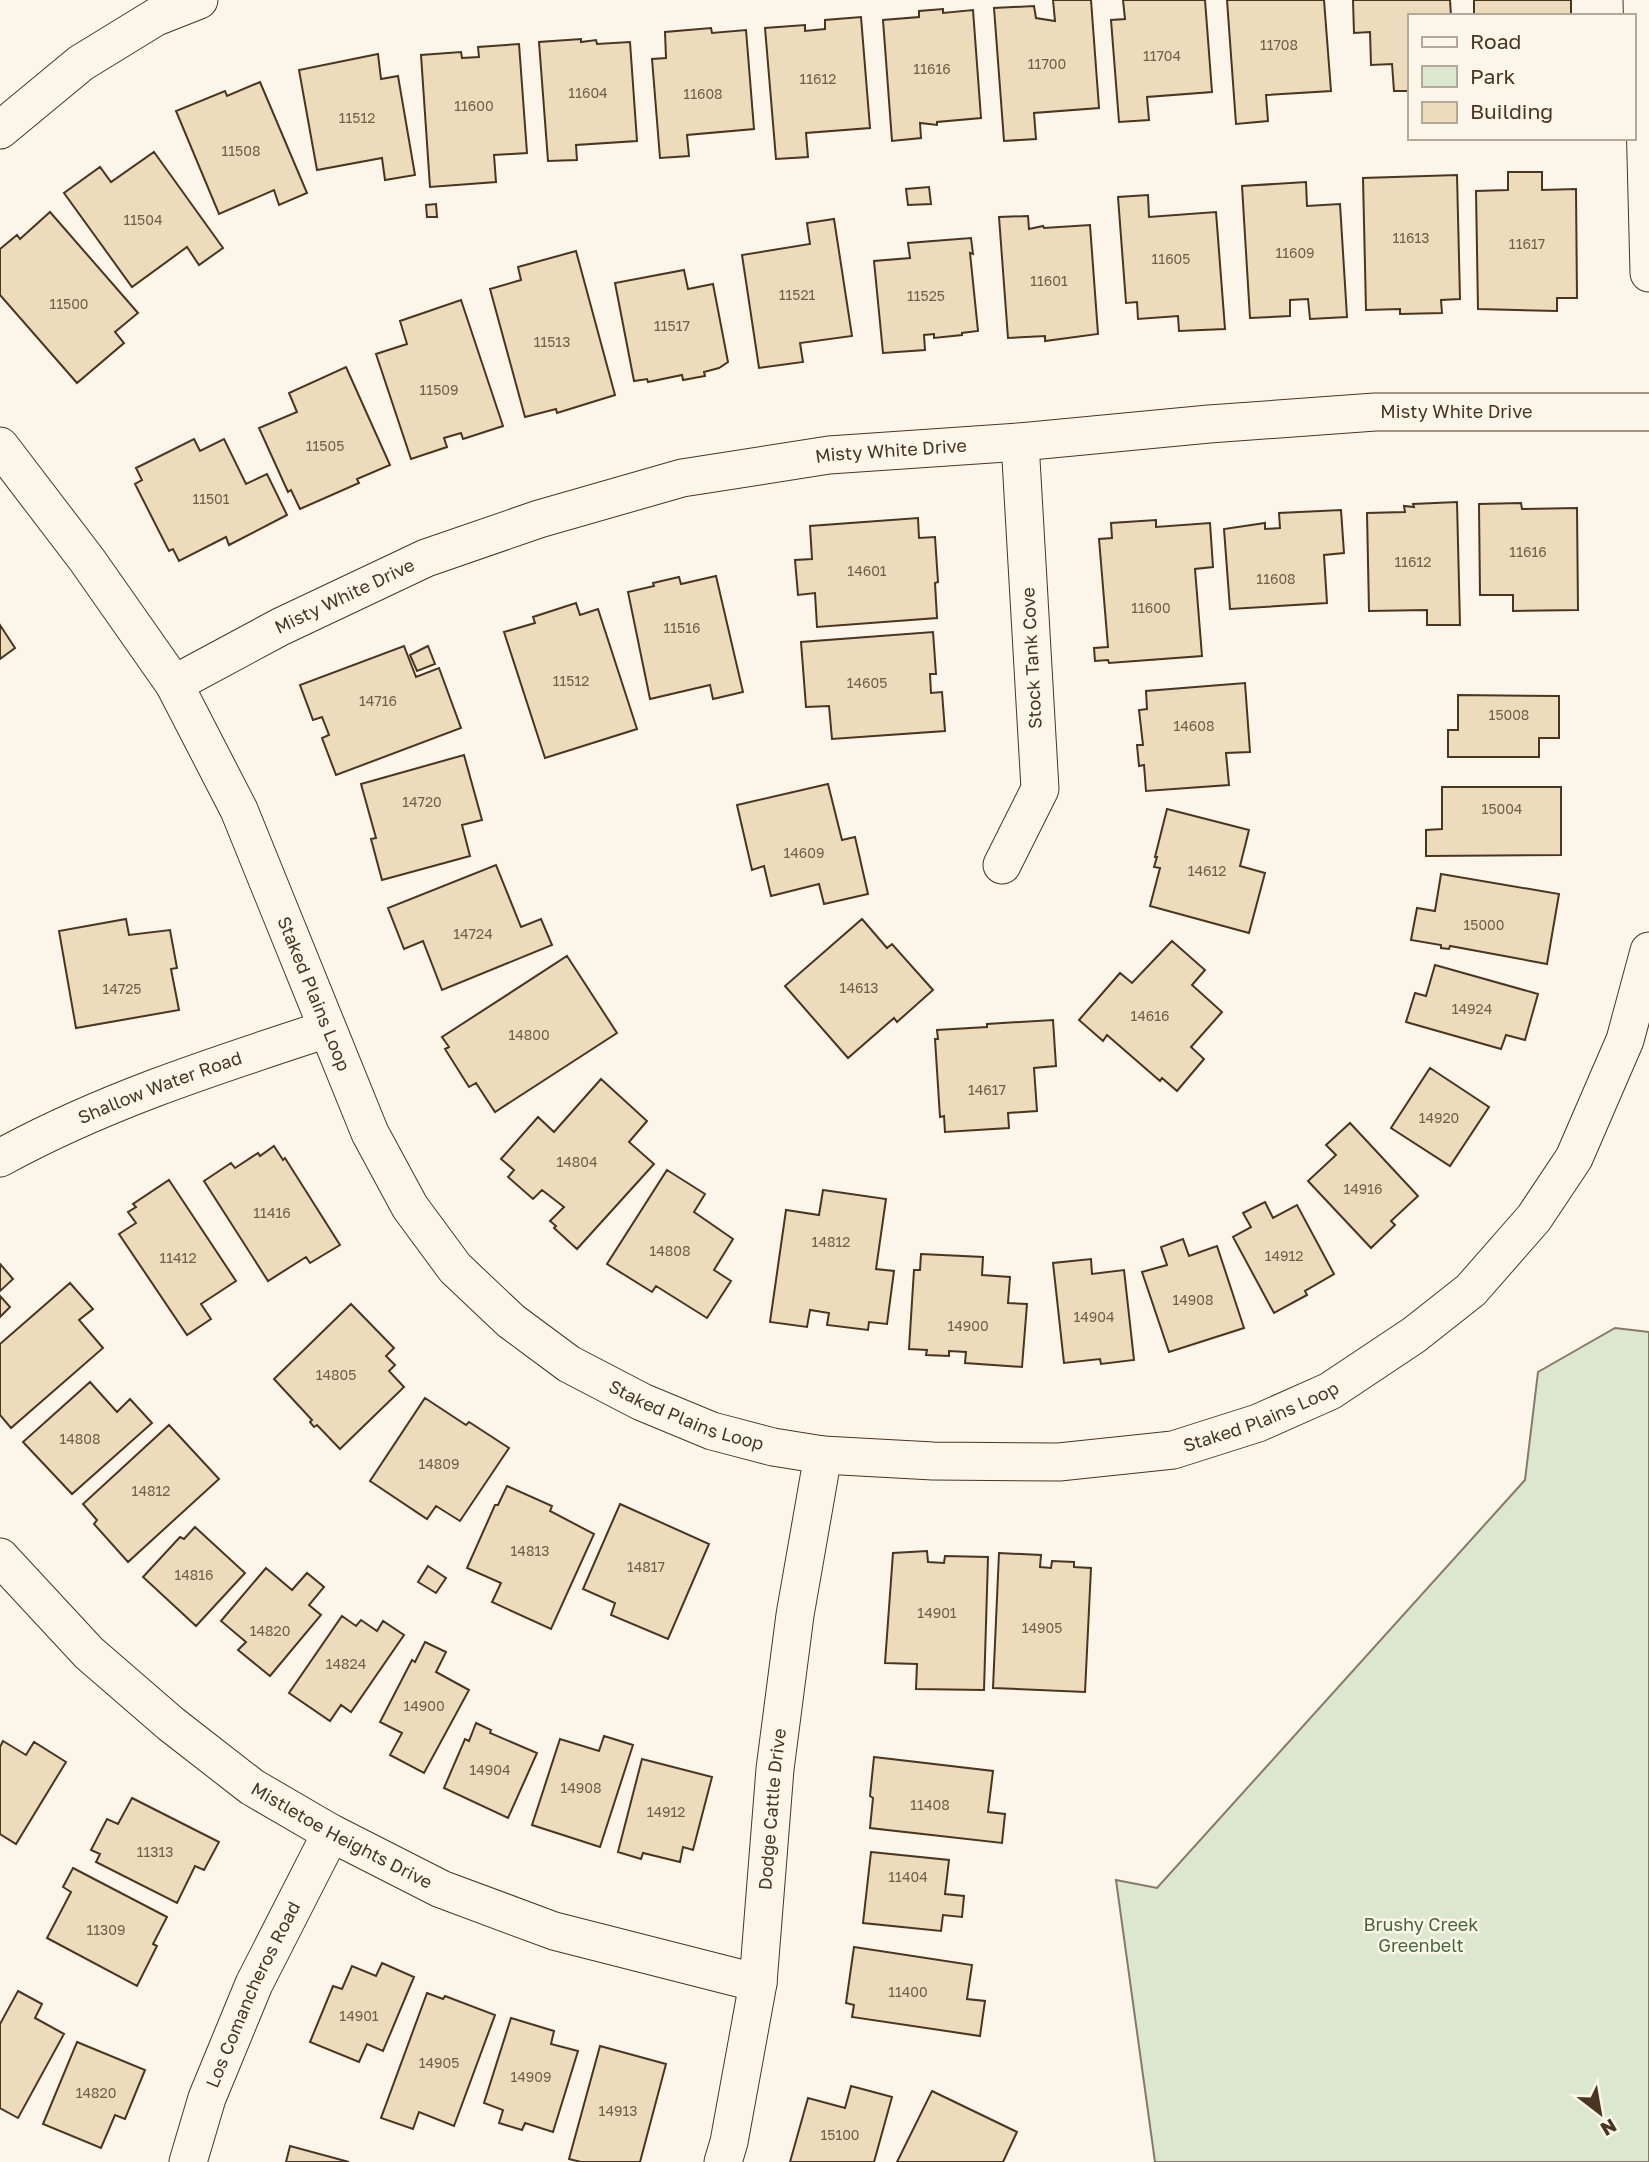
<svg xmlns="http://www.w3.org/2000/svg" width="1649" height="2162" viewBox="0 0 1649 2162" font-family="'Golos Text',sans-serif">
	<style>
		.green { fill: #dce7d0; stroke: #887966; stroke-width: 2 }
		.building { fill: #ecdcbc; stroke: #4a3520; stroke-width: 2 }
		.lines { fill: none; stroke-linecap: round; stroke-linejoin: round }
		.minor-casing { stroke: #4a3520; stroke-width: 39 }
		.minor { stroke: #fbf6e9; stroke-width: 37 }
		.labels { text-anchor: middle; stroke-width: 5; stroke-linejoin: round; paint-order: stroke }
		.number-label { font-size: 14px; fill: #725f47 }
		.street-label { font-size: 18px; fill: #4a3520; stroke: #fbf6e9 }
		.park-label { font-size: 18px; fill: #436837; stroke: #fbf6e9 }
	</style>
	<rect width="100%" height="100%" fill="#fbf6e9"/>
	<path class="green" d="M 1615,1328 L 1649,1332 L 1649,2162 L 1155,2162 L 1116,1880 L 1157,1888 L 1525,1480 L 1538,1372 Z"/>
	<path class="building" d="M 1053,0 L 1091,0 L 1099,108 L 1034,113 L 1036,139 L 1004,141 L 994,8 L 1034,6 L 1036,18 L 1055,21 Z
		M 1123,0 L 1205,0 L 1212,92 L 1147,97 L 1149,120 L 1119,122 L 1111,20 L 1125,19 Z
		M 1227,0 L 1324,0 L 1331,91 L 1266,95 L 1268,121 L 1236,124 Z
		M 1353,0 L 1450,0 L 1451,16 L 1409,16 L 1409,91 L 1394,91 L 1392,64 L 1371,65 L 1370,32 L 1354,33 Z
		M 1474,0 L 1571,0 L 1571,16 L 1474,16 Z
		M 943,9 L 943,13 L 973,10 L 981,118 L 937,122 L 937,125 L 920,123 L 921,138 L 892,141 L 883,20 L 919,17 L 919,11 Z
		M 861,17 L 870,128 L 806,133 L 808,157 L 776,159 L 765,28 L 805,25 L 805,31 L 825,29 L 825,20 Z
		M 711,28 L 712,33 L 746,30 L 754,129 L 687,135 L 689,156 L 660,158 L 652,59 L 666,58 L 665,32 Z
		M 581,39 L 581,42 L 596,40 L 597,44 L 630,42 L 637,141 L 576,145 L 577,160 L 548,161 L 539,42 Z
		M 519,44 L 527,153 L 494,155 L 496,182 L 430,187 L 421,55 L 461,52 L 462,58 L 479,57 L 478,47 Z
		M 378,54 L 381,79 L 398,76 L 415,175 L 385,180 L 382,158 L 317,170 L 299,70 Z
		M 260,82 L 307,193 L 279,205 L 274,190 L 219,214 L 176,111 L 225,91 L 227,96 Z
		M 154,152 L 223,248 L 199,265 L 187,247 L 132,287 L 64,193 L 100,167 L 111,182 Z
		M 1508,172 L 1542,172 L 1542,190 L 1576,189 L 1577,298 L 1557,298 L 1557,311 L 1478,309 L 1476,191 L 1508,190 Z
		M 1457,175 L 1460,299 L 1441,300 L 1442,313 L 1400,314 L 1400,309 L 1366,310 L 1363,178 Z
		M 1306,182 L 1307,206 L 1340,204 L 1347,317 L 1310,319 L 1308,299 L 1290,300 L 1290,316 L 1250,318 L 1242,186 Z
		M 929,187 L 931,204 L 908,205 L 906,189 Z
		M 1148,195 L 1149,217 L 1216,212 L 1225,329 L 1179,331 L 1178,316 L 1138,319 L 1137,302 L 1126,303 L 1118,197 Z
		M 436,204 L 437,217 L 427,217 L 426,205 Z
		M 50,212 L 138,313 L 115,332 L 124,343 L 77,383 L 0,295 L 0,249 L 17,235 L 20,239 Z
		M 1028,216 L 1029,229 L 1043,226 L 1044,228 L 1090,225 L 1098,334 L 1045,341 L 1045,336 L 1008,338 L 999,217 Z
		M 834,219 L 852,336 L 800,343 L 803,362 L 759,368 L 742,255 L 810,244 L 807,223 Z
		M 971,238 L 973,254 L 970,253 L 978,331 L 962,333 L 962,335 L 934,338 L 934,334 L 924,335 L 925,350 L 883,353 L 874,261 L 910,258 L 908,243 Z
		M 576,251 L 615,395 L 557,413 L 556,409 L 525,417 L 490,289 L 521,280 L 518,267 Z
		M 684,270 L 688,289 L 713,284 L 728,362 L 719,368 L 704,372 L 705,376 L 683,380 L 682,375 L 648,382 L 647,379 L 634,381 L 615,283 Z
		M 461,300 L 503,426 L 463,439 L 461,433 L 444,438 L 447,447 L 411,459 L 376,354 L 407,344 L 400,321 Z
		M 346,367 L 390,465 L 357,479 L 359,483 L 300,509 L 291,490 L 288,492 L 259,428 L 297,412 L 289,393 Z
		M 194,439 L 200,451 L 224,439 L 246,484 L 267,474 L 287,515 L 229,545 L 226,537 L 179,561 L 173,549 L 169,551 L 135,484 L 142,480 L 136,468 Z
		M 1457,502 L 1460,625 L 1427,625 L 1427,610 L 1369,611 L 1367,513 L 1405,512 L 1404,506 L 1414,507 L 1413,504 Z
		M 1521,503 L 1522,509 L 1577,508 L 1578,610 L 1513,611 L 1513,595 L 1480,595 L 1479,504 Z
		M 1341,510 L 1344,553 L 1324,555 L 1327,603 L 1230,609 L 1224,529 L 1265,523 L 1265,529 L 1280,528 L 1279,513 Z
		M 918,518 L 919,538 L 935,537 L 938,582 L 935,583 L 937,618 L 817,627 L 815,593 L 798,595 L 795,560 L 812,559 L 810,526 Z
		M 1156,520 L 1156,527 L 1210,523 L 1213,567 L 1195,569 L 1202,656 L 1109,663 L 1108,660 L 1095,661 L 1094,648 L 1108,647 L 1099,539 L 1112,538 L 1111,523 Z
		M 716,576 L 743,692 L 713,699 L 710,685 L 650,699 L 628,592 L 654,586 L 653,583 L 679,577 L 681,584 Z
		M 576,603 L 580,615 L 598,609 L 637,729 L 545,758 L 504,632 L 535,623 L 533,617 Z
		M 0,625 L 15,648 L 0,659 Z
		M 933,632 L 936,674 L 930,674 L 931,693 L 942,692 L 945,731 L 832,739 L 829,706 L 806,707 L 801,642 Z
		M 404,646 L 416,677 L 439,668 L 461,728 L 336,775 L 322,738 L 329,735 L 322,717 L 313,720 L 300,685 Z
		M 428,646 L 435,664 L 417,671 L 410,655 Z
		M 1245,683 L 1250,752 L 1226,753 L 1229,785 L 1146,791 L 1144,765 L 1139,766 L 1137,745 L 1143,745 L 1139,710 L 1147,709 L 1146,691 Z
		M 1458,695 L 1559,696 L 1559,738 L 1539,738 L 1539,757 L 1448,757 L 1448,730 L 1458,730 Z
		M 464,755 L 482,820 L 462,825 L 470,856 L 382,880 L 371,839 L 376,838 L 361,784 Z
		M 828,784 L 842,840 L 855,837 L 868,894 L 824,904 L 819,884 L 771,896 L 764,866 L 752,870 L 737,805 Z
		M 1442,787 L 1561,787 L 1561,855 L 1426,856 L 1426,830 L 1442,829 Z
		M 1167,809 L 1249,830 L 1240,866 L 1265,873 L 1249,933 L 1150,906 L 1160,868 L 1154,867 L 1157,857 L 1155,857 Z
		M 496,865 L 521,927 L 541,919 L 552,945 L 442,990 L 423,941 L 404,949 L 388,908 Z
		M 1441,874 L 1559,894 L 1547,964 L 1450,946 L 1449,949 L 1441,948 L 1441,945 L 1411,940 L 1417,908 L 1435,911 Z
		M 126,919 L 129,935 L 170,930 L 177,968 L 171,969 L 179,1010 L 76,1028 L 59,931 Z
		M 862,919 L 887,948 L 892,944 L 933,990 L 897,1022 L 894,1018 L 848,1058 L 785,986 Z
		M 1172,941 L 1205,970 L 1192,985 L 1222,1012 L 1191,1047 L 1204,1059 L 1177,1091 L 1162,1078 L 1160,1081 L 1107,1035 L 1103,1041 L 1079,1020 L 1120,973 L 1132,983 Z
		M 567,956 L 617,1033 L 495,1112 L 476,1083 L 469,1087 L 445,1049 L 449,1047 L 442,1037 Z
		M 1435,965 L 1538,994 L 1525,1040 L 1506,1035 L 1501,1049 L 1406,1022 L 1415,993 L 1426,996 Z
		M 1053,1020 L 1056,1066 L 1034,1068 L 1037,1111 L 1008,1113 L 1009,1128 L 945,1132 L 944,1116 L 940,1117 L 935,1039 L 938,1039 L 937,1030 L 987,1027 L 987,1024 Z
		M 1430,1068 L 1489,1107 L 1450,1166 L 1391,1128 Z
		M 601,1079 L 647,1121 L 629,1142 L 654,1164 L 577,1249 L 554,1228 L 556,1226 L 550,1221 L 564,1207 L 542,1190 L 533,1199 L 508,1177 L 514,1170 L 501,1159 L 538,1117 L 554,1132 Z
		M 1350,1123 L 1418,1196 L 1391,1221 L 1395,1225 L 1371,1248 L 1308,1181 L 1336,1155 L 1326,1145 Z
		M 274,1146 L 283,1160 L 285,1158 L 340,1245 L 310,1263 L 306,1257 L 268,1281 L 204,1181 L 231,1163 L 235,1168 L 258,1153 L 260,1156 Z
		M 667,1170 L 705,1194 L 694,1212 L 733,1239 L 714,1270 L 731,1281 L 707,1318 L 656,1286 L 652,1292 L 607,1264 Z
		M 169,1180 L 236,1281 L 201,1304 L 211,1319 L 187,1335 L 119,1234 L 136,1223 L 128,1212 L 136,1207 L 133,1204 Z
		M 823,1190 L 886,1199 L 876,1269 L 894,1271 L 887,1324 L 869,1322 L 868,1330 L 827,1325 L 829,1313 L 810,1310 L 807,1327 L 770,1322 L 786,1210 L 819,1215 Z
		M 1265,1202 L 1273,1218 L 1297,1205 L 1334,1274 L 1305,1291 L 1307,1295 L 1274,1313 L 1233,1237 L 1251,1227 L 1243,1213 Z
		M 1183,1239 L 1189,1256 L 1217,1246 L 1244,1328 L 1169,1352 L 1142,1272 L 1167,1265 L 1161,1247 Z
		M 921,1254 L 983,1257 L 982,1275 L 1010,1277 L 1008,1303 L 1027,1304 L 1022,1367 L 965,1363 L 966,1352 L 949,1351 L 949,1356 L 926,1355 L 927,1350 L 909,1349 L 914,1270 L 920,1270 Z
		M 1091,1259 L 1092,1274 L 1124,1270 L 1134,1360 L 1101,1364 L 1100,1359 L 1064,1363 L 1053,1263 Z
		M 0,1264 L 13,1279 L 0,1291 Z
		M 70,1283 L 93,1309 L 79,1320 L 103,1348 L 11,1428 L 0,1415 L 0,1344 Z
		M 0,1296 L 10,1307 L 0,1317 Z
		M 351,1304 L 394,1348 L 386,1356 L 395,1365 L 389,1371 L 404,1387 L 340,1449 L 317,1425 L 314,1427 L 310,1422 L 312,1420 L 274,1379 Z
		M 90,1382 L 117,1412 L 130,1399 L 152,1423 L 72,1494 L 23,1442 Z
		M 425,1398 L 466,1425 L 469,1422 L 509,1448 L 460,1521 L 436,1506 L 427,1519 L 370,1481 Z
		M 169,1425 L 219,1479 L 128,1562 L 94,1524 L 97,1520 L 83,1504 Z
		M 507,1486 L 552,1506 L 550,1511 L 594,1534 L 551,1629 L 492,1602 L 501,1583 L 467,1568 L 495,1505 L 498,1505 Z
		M 620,1504 L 709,1544 L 668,1639 L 611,1615 L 615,1603 L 583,1589 Z
		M 195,1527 L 245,1573 L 196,1626 L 143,1577 L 180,1537 L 184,1539 Z
		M 927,1551 L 928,1562 L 944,1563 L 945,1556 L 988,1557 L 984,1690 L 916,1689 L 917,1664 L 885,1663 L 893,1553 Z
		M 999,1553 L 1041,1555 L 1040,1567 L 1051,1568 L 1052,1561 L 1074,1562 L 1074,1567 L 1091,1568 L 1085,1692 L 993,1688 Z
		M 428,1566 L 446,1578 L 436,1593 L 418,1582 Z
		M 266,1568 L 292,1590 L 307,1573 L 324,1587 L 309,1605 L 321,1615 L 270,1676 L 238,1650 L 246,1642 L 221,1621 Z
		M 342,1616 L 356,1626 L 361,1620 L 377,1631 L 383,1621 L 404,1635 L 351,1712 L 341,1705 L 330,1721 L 289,1693 Z
		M 425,1642 L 446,1652 L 436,1672 L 469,1690 L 424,1773 L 390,1755 L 402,1733 L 380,1722 L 412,1660 L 415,1662 Z
		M 476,1723 L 491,1730 L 490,1733 L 537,1753 L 508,1818 L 444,1788 L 465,1739 L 469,1741 Z
		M 604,1736 L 633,1745 L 600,1847 L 532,1825 L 560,1739 L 599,1751 Z
		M 3,1741 L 26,1755 L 34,1742 L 66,1762 L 16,1844 L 0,1834 L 0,1747 Z
		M 874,1757 L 993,1771 L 988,1812 L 1005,1814 L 1002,1843 L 870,1828 L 873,1798 L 870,1796 Z
		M 642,1759 L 712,1777 L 693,1850 L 683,1847 L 680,1862 L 643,1853 L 641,1859 L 618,1852 Z
		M 132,1798 L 219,1842 L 204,1870 L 195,1866 L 177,1903 L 96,1862 L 100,1854 L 91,1850 L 107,1819 L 118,1824 Z
		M 871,1852 L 949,1860 L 945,1894 L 964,1896 L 962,1917 L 943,1915 L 941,1931 L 863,1923 Z
		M 73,1868 L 167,1917 L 153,1944 L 157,1946 L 137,1986 L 47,1938 L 71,1892 L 63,1887 Z
		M 854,1947 L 972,1965 L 967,1999 L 985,2001 L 980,2036 L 852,2017 L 854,2005 L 846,2003 Z
		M 382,1963 L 414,1977 L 383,2051 L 367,2044 L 359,2062 L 310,2042 L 333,1986 L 342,1989 L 352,1966 L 376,1976 Z
		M 18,1991 L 42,2004 L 35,2018 L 64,2034 L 18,2118 L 0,2108 L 0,2024 Z
		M 427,1993 L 443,1999 L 445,1996 L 495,2015 L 454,2126 L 419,2112 L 413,2129 L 381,2118 Z
		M 511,2018 L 554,2031 L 551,2044 L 578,2051 L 553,2132 L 525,2123 L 522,2130 L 499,2123 L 503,2110 L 484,2103 Z
		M 77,2042 L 145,2070 L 125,2119 L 115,2115 L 101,2148 L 43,2124 Z
		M 600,2046 L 666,2064 L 640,2162 L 581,2162 L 569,2159 Z
		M 851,2086 L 892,2097 L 874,2162 L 790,2162 L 808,2098 L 845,2108 Z
		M 932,2091 L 1017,2132 L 1003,2162 L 897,2162 Z
		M 290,2146 L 349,2162 L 286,2162 Z"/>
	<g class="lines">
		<defs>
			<g id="minor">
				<path d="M 1642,0 L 1649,273"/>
				<path d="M 0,130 L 81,63 L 156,17 L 199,0"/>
				<path id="s1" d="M 0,446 L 87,560 L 174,684 L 239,810 L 370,1133 L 410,1207 L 455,1268 L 511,1321 L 569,1364 L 642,1402 L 712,1431 L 773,1447 L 823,1455 L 933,1461 L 1059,1462 L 1173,1450 L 1258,1423 L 1330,1391 L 1414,1335 L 1471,1290 L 1534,1218 L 1574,1158 L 1625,1040 L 1649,951"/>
				<path id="s2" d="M 174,684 L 280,627 L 426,558 L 539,519 L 682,478 L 829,455 L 1020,442 L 1209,424 L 1375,412 L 1649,412"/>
				<path d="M 1002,865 L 1040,789 L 1020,442"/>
				<path id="s3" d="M 0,1158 C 104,1101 214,1066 327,1029"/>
				<path id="s4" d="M 0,1557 L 89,1653 L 171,1724 L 252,1787 L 331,1833 L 441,1889 L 554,1931 L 758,1983"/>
				<path id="s5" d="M 188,2162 L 207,2098 L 254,1984 L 331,1833"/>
				<path id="s6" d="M 723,2162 L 729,2142 L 758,1983 L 775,1769 L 795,1615 L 823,1455"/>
			</g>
		</defs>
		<use href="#minor" class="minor-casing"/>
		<use href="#minor" class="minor"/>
	</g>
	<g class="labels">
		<g class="number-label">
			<text x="1279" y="50">11708</text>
			<text x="1162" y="61">11704</text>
			<text x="1047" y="69">11700</text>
			<text x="932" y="74">11616</text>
			<text x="818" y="84">11612</text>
			<text x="588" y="98">11604</text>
			<text x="703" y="99">11608</text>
			<text x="474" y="111">11600</text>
			<text x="357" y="123">11512</text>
			<text x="241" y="156">11508</text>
			<text x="143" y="225">11504</text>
			<text x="1411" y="243">11613</text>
			<text x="1527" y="249">11617</text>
			<text x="1295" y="258">11609</text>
			<text x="1171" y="264">11605</text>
			<text x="1049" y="286">11601</text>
			<text x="797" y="300">11521</text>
			<text x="926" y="301">11525</text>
			<text x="69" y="309">11500</text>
			<text x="672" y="331">11517</text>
			<text x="552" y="347">11513</text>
			<text x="439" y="395">11509</text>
			<text x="325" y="451">11505</text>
			<text x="211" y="504">11501</text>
			<text x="1528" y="557">11616</text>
			<text x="1413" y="567">11612</text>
			<text x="867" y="576">14601</text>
			<text x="1276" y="584">11608</text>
			<text x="1151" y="613">11600</text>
			<text x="682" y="633">11516</text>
			<text x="571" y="686">11512</text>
			<text x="867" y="688">14605</text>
			<text x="378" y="706">14716</text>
			<text x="1509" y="720">15008</text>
			<text x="1194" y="731">14608</text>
			<text x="422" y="807">14720</text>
			<text x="1502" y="814">15004</text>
			<text x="804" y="858">14609</text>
			<text x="1207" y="876">14612</text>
			<text x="1484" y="930">15000</text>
			<text x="473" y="939">14724</text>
			<text x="859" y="993">14613</text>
			<text x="122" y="994">14725</text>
			<text x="1472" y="1014">14924</text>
			<text x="1150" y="1021">14616</text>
			<text x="529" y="1040">14800</text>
			<text x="987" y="1095">14617</text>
			<text x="1439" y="1123">14920</text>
			<text x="577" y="1167">14804</text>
			<text x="1363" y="1194">14916</text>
			<text x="272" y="1218">11416</text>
			<text x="831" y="1247">14812</text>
			<text x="670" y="1256">14808</text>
			<text x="1284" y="1261">14912</text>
			<text x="178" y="1263">11412</text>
			<text x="1193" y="1305">14908</text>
			<text x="1094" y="1322">14904</text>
			<text x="968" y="1331">14900</text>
			<text x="336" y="1380">14805</text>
			<text x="80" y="1444">14808</text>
			<text x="439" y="1469">14809</text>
			<text x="151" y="1496">14812</text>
			<text x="530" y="1556">14813</text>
			<text x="646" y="1572">14817</text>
			<text x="194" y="1580">14816</text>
			<text x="937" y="1618">14901</text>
			<text x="1042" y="1633">14905</text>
			<text x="270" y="1636">14820</text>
			<text x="346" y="1669">14824</text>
			<text x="424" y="1711">14900</text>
			<text x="490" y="1775">14904</text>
			<text x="581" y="1793">14908</text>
			<text x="930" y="1810">11408</text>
			<text x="666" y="1817">14912</text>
			<text x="155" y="1857">11313</text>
			<text x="908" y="1882">11404</text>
			<text x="106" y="1935">11309</text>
			<text x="908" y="1997">11400</text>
			<text x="359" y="2021">14901</text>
			<text x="439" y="2068">14905</text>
			<text x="531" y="2082">14909</text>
			<text x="96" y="2098">14820</text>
			<text x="618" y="2116">14913</text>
			<text x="840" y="2140">15100</text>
		</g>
		<g class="street-label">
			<text dy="6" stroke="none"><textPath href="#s2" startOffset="1328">Misty White Drive</textPath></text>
			<text dy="6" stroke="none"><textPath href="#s2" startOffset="761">Misty White Drive</textPath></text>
			<text dy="6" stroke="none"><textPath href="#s2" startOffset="192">Misty White Drive</textPath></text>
			<text transform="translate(1032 658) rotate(-93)" y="6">Stock Tank Cove</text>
			<text dy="6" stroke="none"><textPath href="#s1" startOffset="635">Staked Plains Loop</textPath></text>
			<text dy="6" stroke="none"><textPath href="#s3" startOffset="175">Shallow Water Road</textPath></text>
			<text dy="6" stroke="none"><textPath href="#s1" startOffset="1223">Staked Plains Loop</textPath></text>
			<text dy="6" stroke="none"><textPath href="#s1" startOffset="1811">Staked Plains Loop</textPath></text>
			<text dy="6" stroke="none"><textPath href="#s6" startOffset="357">Dodge Cattle Drive</textPath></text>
			<text dy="6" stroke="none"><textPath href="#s4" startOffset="444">Mistletoe Heights Drive</textPath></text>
			<text dy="6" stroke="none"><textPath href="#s5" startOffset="180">Los Comancheros Road</textPath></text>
		</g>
		<g class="park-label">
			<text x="1421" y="1931">Brushy Creek<tspan x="1421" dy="21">Greenbelt</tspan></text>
		</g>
	</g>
	<rect x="1408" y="14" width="228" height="126" fill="#fbf6e9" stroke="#b4a999" stroke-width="2"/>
	<rect x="1422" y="37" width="35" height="10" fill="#fbf6e9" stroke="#b4a999" stroke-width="2"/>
	<text x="1470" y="49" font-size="21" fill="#4a3520">Road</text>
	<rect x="1422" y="66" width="35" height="21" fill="#dce7d0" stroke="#b4a999" stroke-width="2"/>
	<text x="1470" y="84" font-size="21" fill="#4a3520">Park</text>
	<rect x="1422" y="102" width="35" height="21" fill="#ecdcbc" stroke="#b4a999" stroke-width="2"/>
	<text x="1470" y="119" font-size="21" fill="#4a3520">Building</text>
	<g transform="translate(1600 2113) rotate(149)" stroke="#fbf6e9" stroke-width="5" paint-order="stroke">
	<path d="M0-5L12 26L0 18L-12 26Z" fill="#4a3520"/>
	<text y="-10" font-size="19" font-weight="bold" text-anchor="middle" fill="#4a3520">N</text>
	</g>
</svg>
